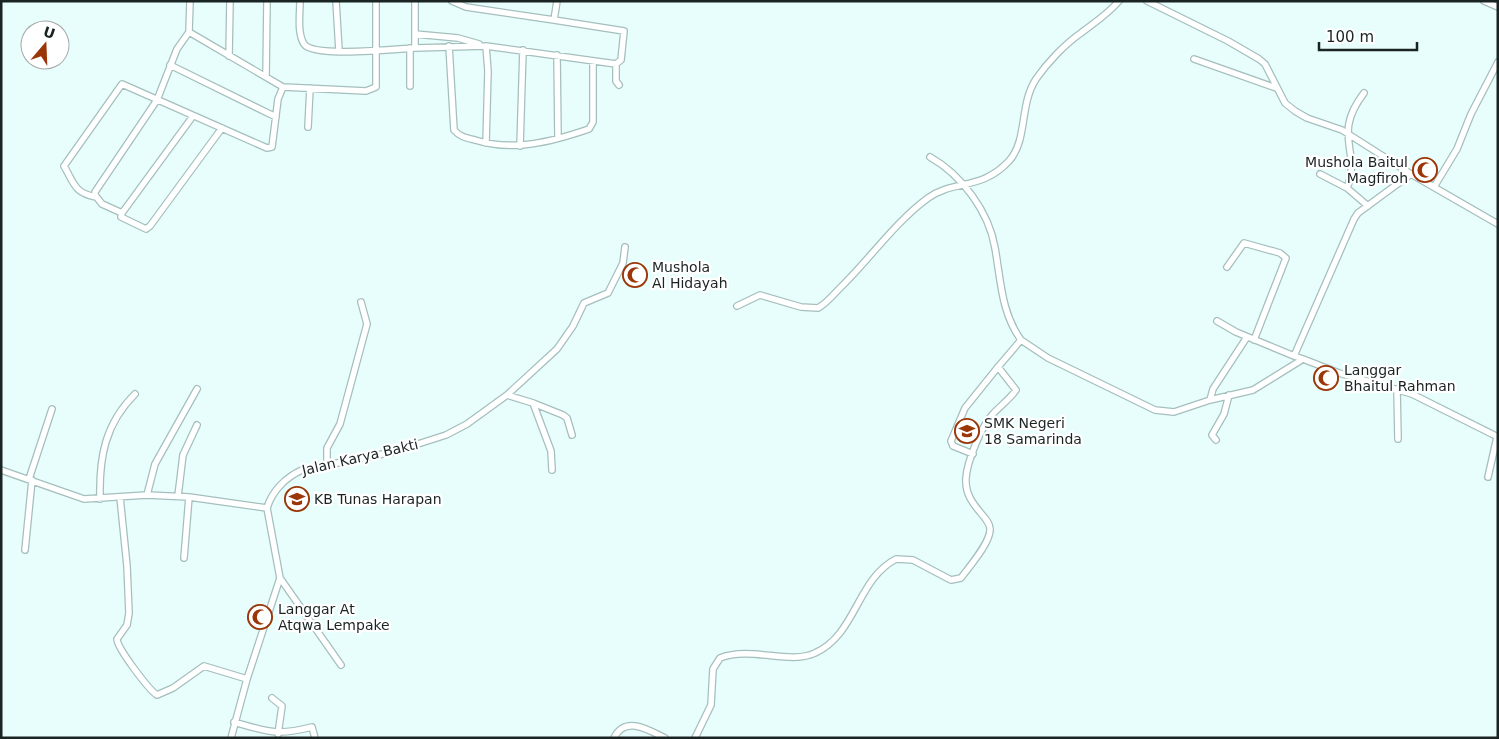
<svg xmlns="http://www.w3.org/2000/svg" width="1499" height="739" viewBox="0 0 1499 739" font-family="'DejaVu Sans',sans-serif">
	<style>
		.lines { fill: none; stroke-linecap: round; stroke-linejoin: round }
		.minor-casing { stroke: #a4bfbd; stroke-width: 8 }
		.minor { stroke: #fff; stroke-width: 5.5 }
		.labels { text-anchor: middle; stroke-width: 4.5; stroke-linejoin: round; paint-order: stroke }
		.poi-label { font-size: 14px; fill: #192423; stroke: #fff; text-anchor: start }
		.street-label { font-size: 14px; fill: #192423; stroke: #fff }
	</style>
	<rect width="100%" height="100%" fill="#e8fefc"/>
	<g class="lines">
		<defs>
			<path id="minor" d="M 300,1 C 300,14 297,33 304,44 C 313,58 397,49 415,48 L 415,1
				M 336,1 L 339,51
				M 452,1 L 466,7 L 554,20 L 557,1
				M 1147,1 L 1228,41 L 1259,59 L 1265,64 L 1285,103 L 1295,111 L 1307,118 L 1342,130 L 1411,174 L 1498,224
				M 1484,1 L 1498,7
				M 189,32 L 283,87
				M 415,34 L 458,38 L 479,44
				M 449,46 L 454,130 C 460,137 467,138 475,140 C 513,152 551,142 589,129 L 593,122 L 593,62
				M 486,46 L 488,71 L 486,143
				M 415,48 L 486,46 L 616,64 L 621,60 L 624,31 L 554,20
				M 557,55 L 558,138
				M 229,56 L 230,1
				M 1194,59 L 1276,88
				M 616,64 L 616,81 L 619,85
				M 170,65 L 276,117
				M 266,77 L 267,1
				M 410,86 L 410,48
				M 193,116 L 122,213 L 121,217 L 146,229 L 150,226 L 222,128
				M 308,127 L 310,88
				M 520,146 L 523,50
				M 930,157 C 962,175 989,212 995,248 C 1001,281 1001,312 1021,340
				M 1320,174 L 1347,188 L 1368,206
				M 1434,187 L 1457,149 L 1471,114 L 1498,62
				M 1347,188 C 1362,151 1331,136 1364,93
				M 96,197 C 74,193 74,183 64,166 L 122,84 L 267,148 L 272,147 L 278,99 L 283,87 L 366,91 L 376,87 L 376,1
				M 122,213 L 102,204 L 95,195 L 95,192 L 157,100 L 177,49 L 189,32 L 190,1
				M 1227,267 L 1244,243 L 1280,253 L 1286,258 L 1254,340
				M 737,306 L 760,295 L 801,307 L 818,308 C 827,303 833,295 840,288 C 870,259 894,223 928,198 C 955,179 981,191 1009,161 C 1028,140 1019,105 1036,79 C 1047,63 1065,44 1081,33 C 1094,23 1108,14 1119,1
				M 1217,321 L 1236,332 L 1294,356
				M 1303,359 L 1339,373 L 1412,394 L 1498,437
				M 1397,389 L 1398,439
				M 507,395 L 533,403 L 551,451 L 552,470
				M 1210,400 L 1213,389 L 1247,337
				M 533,403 L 563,415 L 567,418 L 572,435
				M 1216,440 L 1212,435 L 1224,414 L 1229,395
				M 973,454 L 953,446 L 951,441 L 965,408 L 998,367
				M 327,466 L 327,448 L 340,424 L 367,324 L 361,302
				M 1,470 L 84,499 L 147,495 L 189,497 L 267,508
				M 1488,477 L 1497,437
				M 29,479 L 52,409
				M 147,495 L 155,464 L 197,389
				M 178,496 L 183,455 L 197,425
				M 120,497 L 127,566 L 129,613 L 127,625 L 117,639 C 117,648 149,690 157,695 L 173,688 L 204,666 L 247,679
				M 100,499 C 99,457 105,424 135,394
				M 25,550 L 32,480
				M 184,558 L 189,497
				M 280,578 L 341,665
				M 272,698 L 282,706 L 278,734
				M 234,722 C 268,732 277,736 312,727 L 315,738
				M 231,738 L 247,679 L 280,578 L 267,508 C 272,491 286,477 302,470 L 393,452 L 446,435 L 467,424 L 507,395 L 557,349 L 573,326 L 584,303 L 608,293 L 623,263 L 625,247
				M 614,738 C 625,715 649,730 665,738
				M 695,738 L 711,705 L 713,669 L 720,658 C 751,646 790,665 815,653 C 856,635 857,579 896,559 L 913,560 L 951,580 L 961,578 C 969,567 991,542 990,529 C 990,516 964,505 966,478 C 967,462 981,427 992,415 C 1000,406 1010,399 1016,390 L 998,367 L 1021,340 L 1048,358 L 1155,410 L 1174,412 L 1210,400 L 1253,390 L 1303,359 L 1294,356 L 1354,219 L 1358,213 L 1411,174"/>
		</defs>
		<use href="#minor" class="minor-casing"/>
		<use href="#minor" class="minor"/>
	</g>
	<defs>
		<symbol id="mosque-ring" viewBox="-11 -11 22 22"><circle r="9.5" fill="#fff" stroke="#9b3608" stroke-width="1.5"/><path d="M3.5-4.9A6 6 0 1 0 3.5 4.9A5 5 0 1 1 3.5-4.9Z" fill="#9b3608"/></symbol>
		<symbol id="school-ring" viewBox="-11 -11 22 22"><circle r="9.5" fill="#fff" stroke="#9b3608" stroke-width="1.5"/><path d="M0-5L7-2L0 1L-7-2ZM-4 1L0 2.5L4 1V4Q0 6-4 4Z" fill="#9b3608"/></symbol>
	</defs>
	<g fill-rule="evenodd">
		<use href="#mosque-ring" x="1411" y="156" width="28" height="28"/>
		<use href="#mosque-ring" x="621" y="261" width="28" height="28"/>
		<use href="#mosque-ring" x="1312" y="364" width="28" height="28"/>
		<use href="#school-ring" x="953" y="417" width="28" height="28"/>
		<use href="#school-ring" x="283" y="485" width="28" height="28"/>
		<use href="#mosque-ring" x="246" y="603" width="28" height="28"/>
	</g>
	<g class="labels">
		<g class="poi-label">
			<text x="1408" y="167" text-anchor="end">Mushola Baitul<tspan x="1408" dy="16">Magfiroh</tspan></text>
			<text x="652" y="272">Mushola<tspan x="652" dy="16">Al Hidayah</tspan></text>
			<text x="1344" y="375">Langgar<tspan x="1344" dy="16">Bhaitul Rahman</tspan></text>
			<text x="984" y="428">SMK Negeri<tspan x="984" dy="16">18 Samarinda</tspan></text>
			<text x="314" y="504">KB Tunas Harapan</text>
			<text x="278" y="614">Langgar At<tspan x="278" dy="16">Atqwa Lempake</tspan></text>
		</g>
		<g class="street-label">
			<text transform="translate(360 457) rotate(-13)" y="5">Jalan Karya Bakti</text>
		</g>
	</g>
	<rect width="1499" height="739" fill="none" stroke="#192423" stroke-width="5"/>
	<g transform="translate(45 45) rotate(19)"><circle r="24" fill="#ffffff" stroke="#a3a7a7"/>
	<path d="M0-4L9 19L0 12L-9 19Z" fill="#9b3608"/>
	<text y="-8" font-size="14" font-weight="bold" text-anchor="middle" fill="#192423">U</text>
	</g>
	<path d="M1319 42v8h98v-8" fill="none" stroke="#192423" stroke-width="2.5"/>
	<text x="1326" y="42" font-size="15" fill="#192423" stroke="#ffffff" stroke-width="4" paint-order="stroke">100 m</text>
</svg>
